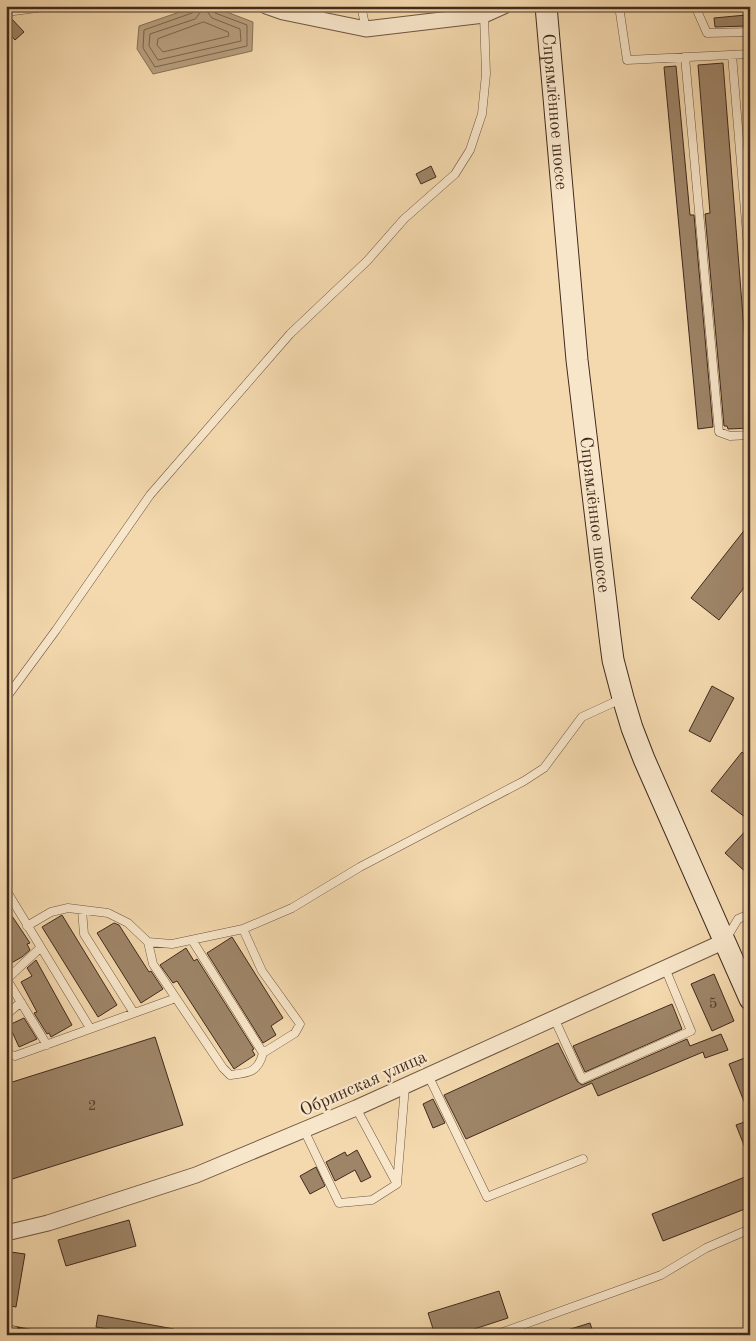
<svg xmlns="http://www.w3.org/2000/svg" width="756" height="1341" viewBox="0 0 756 1341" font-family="'Old Standard TT',serif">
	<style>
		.water { fill: #b79e7d; stroke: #887057 }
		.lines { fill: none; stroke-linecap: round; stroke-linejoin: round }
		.shore { stroke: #7c644d; stroke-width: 1 }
		.building { fill: #9e8568; stroke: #412a1d }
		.service-casing { stroke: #6e5641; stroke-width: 9 }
		.minor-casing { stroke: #6e5641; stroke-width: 17 }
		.secondary-casing { stroke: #412a1d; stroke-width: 23 }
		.service { stroke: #f8e6ca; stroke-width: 8 }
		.minor { stroke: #f8e6ca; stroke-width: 15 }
		.secondary { stroke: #f8e6ca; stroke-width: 21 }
		.rail-casing { stroke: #412a1d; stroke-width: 5.5 }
		.rail { stroke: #f8e6ca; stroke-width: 4; stroke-dasharray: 11; stroke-linecap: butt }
		.labels { text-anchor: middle; stroke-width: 4.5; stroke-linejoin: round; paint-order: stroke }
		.number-label { font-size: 15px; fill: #584130 }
		.street-label { font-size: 18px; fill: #412a1d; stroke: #f8e6ca }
	</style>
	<rect width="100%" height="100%" fill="#f4d9ae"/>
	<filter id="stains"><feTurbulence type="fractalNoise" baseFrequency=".004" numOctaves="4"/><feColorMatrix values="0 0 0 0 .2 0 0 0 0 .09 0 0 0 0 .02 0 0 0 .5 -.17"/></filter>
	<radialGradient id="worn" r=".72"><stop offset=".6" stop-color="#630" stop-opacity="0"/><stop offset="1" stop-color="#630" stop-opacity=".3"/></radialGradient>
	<path class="water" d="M 197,6 L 211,6 L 253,22 L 252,51 L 153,74 L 137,49 L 139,26 Z"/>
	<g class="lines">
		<path class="shore" d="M 196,6 L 195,10 L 192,13 L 144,30 L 143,48 L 155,67 L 247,46 L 247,25 L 215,13 L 212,6
			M 203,9 L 206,10 L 212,18 L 240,29 L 241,41 L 158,60 L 149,46 L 150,34 L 195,19 Z
			M 204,22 L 228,32 L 229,36 L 163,52 L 157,45 L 158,39 Z"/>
	</g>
	<path class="building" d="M 746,15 L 746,26 L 715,27 L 714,18 Z
		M 10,17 L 24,32 L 15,40 L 6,30 L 6,18 Z
		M 723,63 L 750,406 L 750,428 L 728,429 L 727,426 L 724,426 L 705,214 L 710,213 L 698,65 Z
		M 676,66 L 690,215 L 694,215 L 713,427 L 698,429 L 664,67 Z
		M 431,166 L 436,177 L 421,184 L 416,174 Z
		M 750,523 L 750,580 L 719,620 L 691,598 Z
		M 712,686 L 734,698 L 710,742 L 689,731 Z
		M 742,752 L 750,758 L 750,821 L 711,791 Z
		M 750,826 L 750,876 L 725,853 Z
		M 6,907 L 30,943 L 27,944 L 30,950 L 22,957 L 6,966 Z
		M 62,915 L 117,1005 L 98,1017 L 42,927 Z
		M 114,923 L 119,925 L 149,972 L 151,971 L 163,989 L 141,1003 L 97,933 Z
		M 232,937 L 283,1018 L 271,1026 L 276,1035 L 263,1043 L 207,953 Z
		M 186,948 L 194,961 L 197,959 L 254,1049 L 252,1050 L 255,1055 L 234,1069 L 177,981 L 173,983 L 160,965 Z
		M 36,960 L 72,1025 L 51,1037 L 49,1033 L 47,1034 L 34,1013 L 37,1012 L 21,982 L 32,976 L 27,968 Z
		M 714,974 L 734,1021 L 712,1031 L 691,984 Z
		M 672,1004 L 682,1029 L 585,1072 L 573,1046 Z
		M 24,1018 L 37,1039 L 19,1047 L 9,1025 Z
		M 721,1034 L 728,1050 L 705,1058 L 703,1052 L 598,1096 L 592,1083 L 466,1139 L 444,1095 L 558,1043 L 577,1081 L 582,1085 L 687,1039 L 690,1046 Z
		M 155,1037 L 183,1125 L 6,1181 L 6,1084 Z
		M 750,1056 L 750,1114 L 749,1114 L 729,1064 Z
		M 433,1099 L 445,1123 L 433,1128 L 423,1104 Z
		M 750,1120 L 750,1158 L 749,1158 L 736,1125 Z
		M 357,1150 L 371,1177 L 361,1182 L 355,1170 L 335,1181 L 326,1162 L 345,1152 L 347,1156 Z
		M 316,1167 L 325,1186 L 310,1194 L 300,1176 Z
		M 750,1175 L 750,1207 L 663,1241 L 652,1214 Z
		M 129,1220 L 136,1246 L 66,1266 L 58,1240 Z
		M 11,1252 L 25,1254 L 16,1307 L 6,1305 L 6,1284 Z
		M 499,1291 L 508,1318 L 456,1335 L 435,1335 L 428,1313 Z
		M 98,1315 L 174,1329 L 173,1335 L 140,1335 L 96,1327 Z
		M 590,1323 L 594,1335 L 561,1335 L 561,1332 Z"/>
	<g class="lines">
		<defs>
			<path id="service" d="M 319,6 L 322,20
				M 361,6 L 366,29
				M 619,6 L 627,60 L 750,54
				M 695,6 L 707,33 L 750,32
				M 6,12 L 37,8 L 38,6
				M 732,55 L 750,271
				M 685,57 L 719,432 L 730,436 L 750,435
				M 6,698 L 56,630 L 150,495 L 290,334 L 367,261 L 404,219 L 455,174 L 470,150 L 482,114 L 486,74 L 484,15
				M 6,890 L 90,1028
				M 82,910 L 84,934 L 134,1013
				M 27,926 L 51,912 L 68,908 L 108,913 L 128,923 L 148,942 L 172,944 L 243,929 L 292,908 L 360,867 L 524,781 L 544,768 L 582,717 L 621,699
				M 726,939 L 738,919 L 750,914
				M 192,940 L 263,1053
				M 148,942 L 153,964 L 223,1068 L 230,1075 C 248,1073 258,1073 263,1053 L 295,1033 L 300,1024 L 262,971 L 243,929
				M 6,978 L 47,1045
				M 7,979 L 40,948
				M 6,1015 L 21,1002
				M 554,1018 L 582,1079 L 691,1031 L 665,968
				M 6,1053 L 15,1056 L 176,998
				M 428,1075 L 487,1197 L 583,1159
				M 356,1108 L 397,1184
				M 304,1130 L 339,1203 L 372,1200 L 397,1184 L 405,1086
				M 495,1335 L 661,1275 L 706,1248 L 750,1229"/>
			<path id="minor" d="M 266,6 L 283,12 L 366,29 L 484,15 L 504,6
				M 6,1233 L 48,1223 L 196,1175 L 356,1108 L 725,941"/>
			<g id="secondary">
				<path id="s1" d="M 546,6 L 577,360 L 610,637 L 613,660 L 623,698 L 632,728 L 644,759 L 750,999"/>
			</g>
		</defs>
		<use href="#service" class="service-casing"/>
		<use href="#minor" class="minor-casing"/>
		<use href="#secondary" class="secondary-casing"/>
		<use href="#service" class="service"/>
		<use href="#minor" class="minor"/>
		<use href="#secondary" class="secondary"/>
		<defs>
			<path id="rail" d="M 6,1327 L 48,1335"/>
		</defs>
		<use href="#rail" class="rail-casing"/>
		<use href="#rail" class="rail"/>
	</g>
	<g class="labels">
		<g class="number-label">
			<text x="713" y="1008">5</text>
			<text x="92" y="1110">2</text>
		</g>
		<g class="street-label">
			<text dy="6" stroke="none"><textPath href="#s1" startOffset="106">Спрямлённое шоссе</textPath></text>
			<text dy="6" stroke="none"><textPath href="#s1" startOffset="511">Спрямлённое шоссе</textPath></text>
			<text transform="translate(363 1083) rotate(-24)" y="6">Обринская улица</text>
		</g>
	</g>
	<rect width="756" height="1341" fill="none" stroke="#f4d9ae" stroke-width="25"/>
	<rect x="8" y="8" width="741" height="1326" fill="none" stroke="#412a1d" stroke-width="2.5"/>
	<rect x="12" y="12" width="731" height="1316" fill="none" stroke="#412a1d"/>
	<rect width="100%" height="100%" filter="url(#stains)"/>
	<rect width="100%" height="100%" fill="url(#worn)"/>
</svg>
